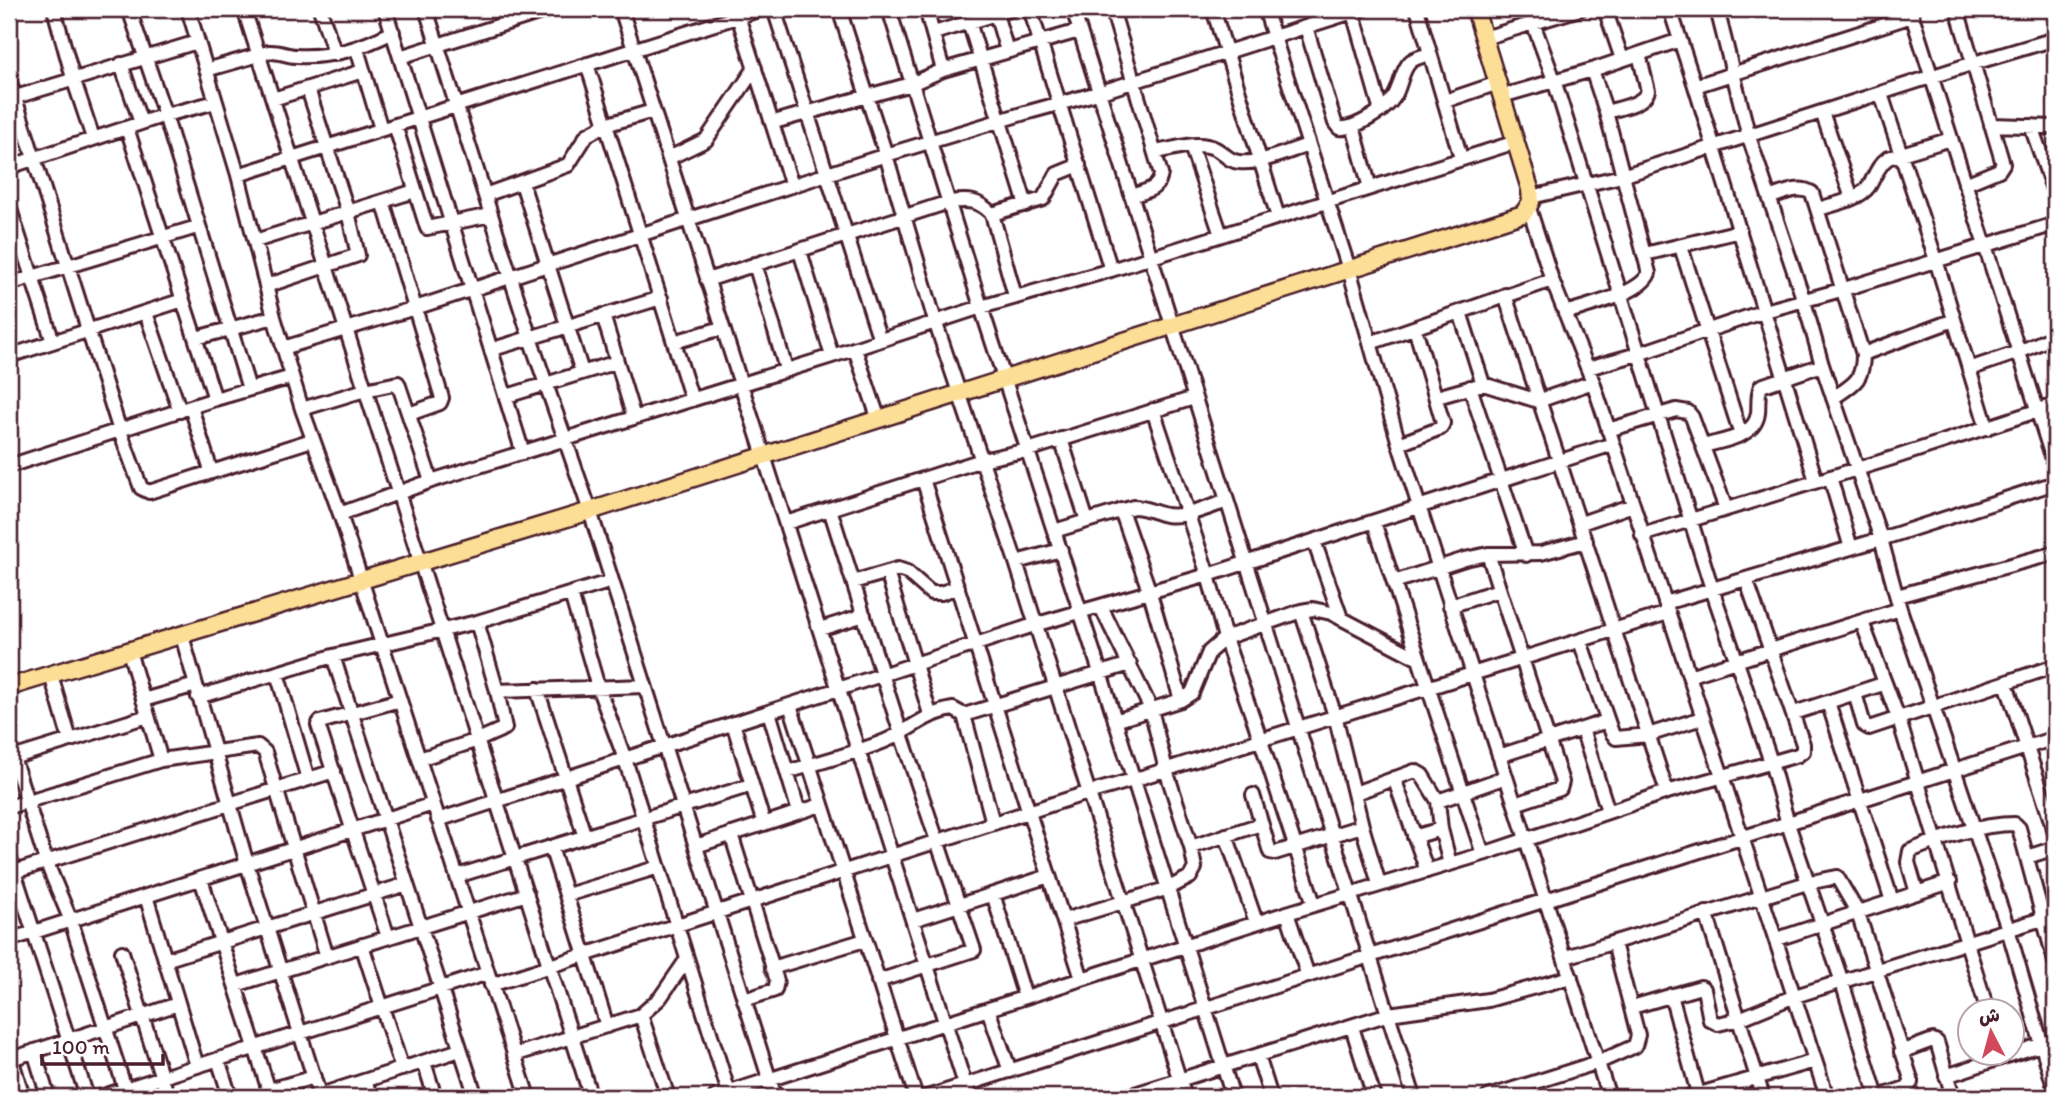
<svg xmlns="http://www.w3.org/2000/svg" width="2064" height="1106" viewBox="0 0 2064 1106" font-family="Itim,'Playpen Sans Arabic',sans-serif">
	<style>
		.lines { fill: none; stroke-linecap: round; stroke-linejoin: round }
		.minor-casing { stroke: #4a1f2b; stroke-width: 18 }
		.major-casing { stroke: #4a1f2b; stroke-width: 21 }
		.minor { stroke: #fff; stroke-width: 12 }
		.major { stroke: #fcde96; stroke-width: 16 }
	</style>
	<rect width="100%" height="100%" fill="#fff"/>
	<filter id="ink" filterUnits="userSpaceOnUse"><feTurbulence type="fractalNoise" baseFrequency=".0143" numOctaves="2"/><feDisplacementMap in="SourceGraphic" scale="14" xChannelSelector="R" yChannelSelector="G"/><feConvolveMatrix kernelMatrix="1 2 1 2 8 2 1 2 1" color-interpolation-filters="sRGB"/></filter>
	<g filter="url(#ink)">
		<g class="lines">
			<defs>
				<path id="minor" d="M 54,9 L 73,78 L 93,138
					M 129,9 L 165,115 L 249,389
					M 188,9 L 238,175 L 274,317 L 302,409 L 340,514 L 528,1097
					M 244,9 L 591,1097
					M 320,9 L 335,54
					M 385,9 L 523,453
					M 426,9 L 530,338 L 590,511 L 775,1097
					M 621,9 L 969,1097
					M 774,9 L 880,340
					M 839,9 L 886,155 L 935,321 L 1016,562 L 1185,1097
					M 889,9 L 981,307 L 1100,672 L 1233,1097
					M 926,9 L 943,70
					M 1030,9 L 1111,270
					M 1073,9 L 1414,1097
					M 1112,9 L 1161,174 C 1159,190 1145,191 1131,196
					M 1213,9 L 1278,217
					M 1265,9 L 1349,269 L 1399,444 L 1609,1097
					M 1352,9 L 1381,111
					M 1417,9 L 1461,158
					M 1605,9 L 1622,59
					M 1670,9 L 1695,86 L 1816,481
					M 1717,9 L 1749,137 L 1804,301 L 1822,365 L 1881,539 L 1900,609 L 2008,929 L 2055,1090
					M 1910,9 L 2055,466
					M 1957,9 L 2003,164 L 1999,170 L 1965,184
					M 996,14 L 1007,51
					M 738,16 L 792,186
					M 969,22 L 1026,205
					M 1533,23 L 1554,80 L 1712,589 L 1771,762 L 1788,824 L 1842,982 L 1877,1097
					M 1306,27 L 1335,123 L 1339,128 C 1354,130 1386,110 1394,97 C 1401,86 1401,71 1410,62 C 1415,57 1424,56 1430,54
					M 934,33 L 1012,9
					M 1484,38 L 1580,9
					M 357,49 L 381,129
					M 400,57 L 551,9
					M 121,64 L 141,123
					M 587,64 L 692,400
					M 206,70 L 269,52 C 279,51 287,56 296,56 C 332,58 361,48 393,32
					M 9,79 L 120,431 L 141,488 L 149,492 L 312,440
					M 1695,86 L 1912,16
					M 1881,94 L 1936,260 L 1987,428
					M 1502,96 L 1592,70 L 1680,40
					M 9,99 L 197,42
					M 273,99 L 363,71
					M 1445,101 L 1498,83
					M 1606,112 C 1619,108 1643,105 1648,91 L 1639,54
					M 1822,112 L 1852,198
					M 774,122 L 911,84 L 943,70 L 1079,31
					M 395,125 L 427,228 L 491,215
					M 1991,125 L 2055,127
					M 1353,126 L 1370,188
					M 2031,126 L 2055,195
					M 127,128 L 215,399
					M 1191,146 L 1221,235
					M 1156,152 C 1174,149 1198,140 1216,149 C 1224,153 1228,161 1239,162 C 1261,164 1286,152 1308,145
					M 669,158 L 706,140 L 755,68
					M 9,167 L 165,115 L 216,102
					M 238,175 L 762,9
					M 522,183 L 582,372
					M 485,195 L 568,165 L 587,135 L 605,125 L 653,111
					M 1531,197 L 1622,176 L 1974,63 L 2055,39
					M 1771,197 C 1784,193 1799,185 1812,193 L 1863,354 C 1863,381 1854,384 1833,398
					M 383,201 L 442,398 L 440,403 L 409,414
					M 9,206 L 53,342
					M 1529,208 L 1552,280 L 1593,382 L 1827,1097
					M 1818,209 C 1834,204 1859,200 1869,186 C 1875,176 1878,165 1888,158 L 1951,139
					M 992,214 L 1043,199 L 1057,174 L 1079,165
					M 255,241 L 415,191
					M 1681,247 L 1741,435
					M 800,251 L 832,356
					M 1645,254 L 1740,231
					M 755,264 L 786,369
					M 707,280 L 949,202 C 969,200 977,199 992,214 L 1015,296
					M 9,284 L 197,227
					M 266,286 L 358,255 L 348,212 L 308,89
					M 1505,295 L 1667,792
					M 1460,312 L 1483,384
					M 146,313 L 180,411
					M 1565,313 C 1586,306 1641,294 1649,273 L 1606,112 L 1592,70
					M 603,315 L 634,418
					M 196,338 L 274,317
					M 674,342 L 722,328
					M 1370,343 L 1552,280
					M 283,348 L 415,308 L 886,155 L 1025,113 L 1098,93 L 1362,9
					M 493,349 L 661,298
					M 855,349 L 879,420
					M 1863,354 L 1954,320
					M 9,356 L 183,300
					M 1588,368 L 1638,354 L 1765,311 L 1841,290 L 2055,224
					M 1969,369 L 2019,352 L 2055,336
					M 1470,387 L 1526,555
					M 507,396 L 617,362
					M 1437,397 L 1483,384 L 1538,401 L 1593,382
					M 191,407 L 211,471
					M 302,409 L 365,390 L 398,383 L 431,481
					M 1153,410 L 1208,575 L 1225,638 L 1261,741 L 1314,904
					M 1608,430 L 1676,410 L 1688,412 L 1692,417 L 1726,509
					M 1061,439 L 1087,521
					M 1399,444 L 1441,428 L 1443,423 L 1415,328
					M 1704,446 C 1722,440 1755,438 1758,413 C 1759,404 1757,395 1761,386 L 1822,365
					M 9,466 L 215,399 L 292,377
					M 1830,477 L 1851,548
					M 923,479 L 1082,979
					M 830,509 L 901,734 L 974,950 L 878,981
					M 1121,510 L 1150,593 L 1181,700
					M 340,514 L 431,481 L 832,356 L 981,307 L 1111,270 L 1516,142
					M 1374,522 L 1483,854
					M 786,523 L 982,460 L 1028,450 L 1194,398
					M 1581,523 L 1633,505
					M 1054,531 L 1133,507 C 1146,507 1155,513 1166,515 C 1186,518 1209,507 1227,501
					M 1642,535 L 1896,457 L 2055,405
					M 1314,541 L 1341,618
					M 1488,554 L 1562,782 L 1560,789 L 1515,804
					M 1016,562 L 1061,550
					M 887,572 L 930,714
					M 853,582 L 898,569 L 907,572 L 931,593 L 941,593 L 958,587
					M 1394,582 L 1465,559 L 1488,554 L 1541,553 L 1586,541
					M 571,594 L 598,687 L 625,759 L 729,1093
					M 1897,596 L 2055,553
					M 1665,603 L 1881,539 L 2055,483
					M 1450,606 L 1499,590
					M 1301,611 L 1336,719 L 1362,826 L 1379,884
					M 1862,622 L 1899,720 L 1988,1012
					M 820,629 L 864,615
					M 182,636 L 247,864 L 320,1097
					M 1580,641 L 1612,733 L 1616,738 L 1648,735 L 1702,718
					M 129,651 L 161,760 L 258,746 L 265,752 L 327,957
					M 333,656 L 476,1097
					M 277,673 L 308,779
					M 51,675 L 70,740
					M 1689,676 L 1900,609
					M 2006,683 L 2055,833
					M 537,689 L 585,837
					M 497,691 L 645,686
					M 1855,693 L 1864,725 L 1869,728 L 2055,666
					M 198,697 L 333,656 L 477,622 L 612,581
					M 143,700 L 196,685
					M 1828,702 L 1892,901
					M 790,705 L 916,1097
					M 769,712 L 799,812
					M 1794,713 L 1883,684
					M 964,715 L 1130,664
					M 1115,721 L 1181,700 L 1192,693 L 1209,652 L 1225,638 L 1301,611 L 1313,609 L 1331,613 L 1419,659
					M 733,723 L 764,824
					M 1582,729 L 1608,811
					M 1499,756 L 1607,721
					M 13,757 L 46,861 L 71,921 L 127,1095
					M 9,759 L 148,716
					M 419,759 L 478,740 L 505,728 L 497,691 L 477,622
					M 787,772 C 819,762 853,754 885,741 C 909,731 926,713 953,709 L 964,715 L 993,823
					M 1394,778 L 1427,871
					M 1355,793 L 1415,771 L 1422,775 L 1438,801 L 1506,777
					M 1253,795 L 1270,852 L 1275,853 L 1362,826
					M 1438,801 L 1441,829 L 1450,864
					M 9,807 L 161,760
					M 438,820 L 1034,625 L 1208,575 L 1613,444
					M 731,834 L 777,981 L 775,990 L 744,1000
					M 1226,835 L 1256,922
					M 1414,837 L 1441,829
					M 696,846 L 821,805
					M 551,847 L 607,1026
					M 1191,847 L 1261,824
					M 9,856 L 87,1097
					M 2027,857 L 2055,848
					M 14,872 L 334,771
					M 457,876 L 752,785
					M 201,879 L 271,1097
					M 1917,893 L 1908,862 L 1910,851 C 1942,838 1979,824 2015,824 L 2019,828 L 2055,962
					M 993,894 L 1025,997
					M 567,895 L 659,867
					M 146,896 L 197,1066
					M 1287,913 L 1308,976
					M 1706,913 L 1763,1097
					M 913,920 L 1049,876
					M 1064,920 L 1169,888 L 1190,877 L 1195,868 L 1191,847 L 1166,770 L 1151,709 L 1101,607
					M 388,937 L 318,725 L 320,722 L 400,700
					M 1777,939 L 1950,882
					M 9,940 L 433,804
					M 362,945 L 402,1069
					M 122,952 L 168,1097
					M 1566,957 L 1807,883 L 1837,877 L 1858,913 L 1911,1079 L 1911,1083 L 1906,1088 L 1878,1097
					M 165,960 L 407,884
					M 772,968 L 865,940
					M 236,985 L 527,894
					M 491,985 L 1087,793 C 1131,782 1172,767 1215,754 C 1366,708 1517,661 1668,613
					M 1671,995 L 1699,1097
					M 1632,1007 L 1701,987 L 1704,989 L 1710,1020 L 1718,1024 L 1739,1019 L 1795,996 L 2055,915
					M 988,1009 L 1010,1071
					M 641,1015 L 668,1097
					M 1352,1027 L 1374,1097
					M 9,1051 L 23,1097
					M 34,1051 L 48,1097
					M 1901,1052 L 1933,1040 L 1937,1042 L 1953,1097
					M 514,1055 L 641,1015 L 660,998 L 687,959
					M 1258,1056 L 1271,1097
					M 11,1059 L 178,1004
					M 218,1059 L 230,1097
					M 424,1062 L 435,1097
					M 1946,1076 L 2055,1040
					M 365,1081 L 371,1097
					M 269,1090 L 314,1077
					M 320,1095 L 460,1050
					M 100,1097 L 488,973
					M 715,1097 L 1287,913 L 1483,854 L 1667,792 L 1798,755 L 1803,751 L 1803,744 L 1746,579
					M 927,1097 L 2055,738
					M 1125,1097 L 1389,1014 L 1488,1000 L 1571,977
					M 1488,1097 L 1599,1062 L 1635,1046 L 1638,1035 L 1614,943
					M 1689,1097 L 1815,1061"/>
				<path id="major" d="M 9,687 L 590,511 L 1523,214 L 1531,202 L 1530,189 L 1475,9"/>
			</defs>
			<use href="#minor" class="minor-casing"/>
			<use href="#major" class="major-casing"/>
			<use href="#minor" class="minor"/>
			<use href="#major" class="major"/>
		</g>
	</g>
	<rect width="2064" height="1106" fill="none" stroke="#fff" stroke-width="35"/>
	<rect x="18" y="18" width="2029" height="1071" fill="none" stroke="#4a1f2b" stroke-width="2.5" filter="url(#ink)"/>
	<g transform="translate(1991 1032) rotate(354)"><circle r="33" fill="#ffffff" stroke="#b7a5aa" stroke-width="2"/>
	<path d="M0-5L12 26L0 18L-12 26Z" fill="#d1495b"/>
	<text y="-10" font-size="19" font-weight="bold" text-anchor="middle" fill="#4a1f2b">ش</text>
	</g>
	<path d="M42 1054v10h121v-10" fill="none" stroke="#4a1f2b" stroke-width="3.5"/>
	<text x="52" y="1054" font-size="21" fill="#4a1f2b" stroke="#ffffff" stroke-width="5" paint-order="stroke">100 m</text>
</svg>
